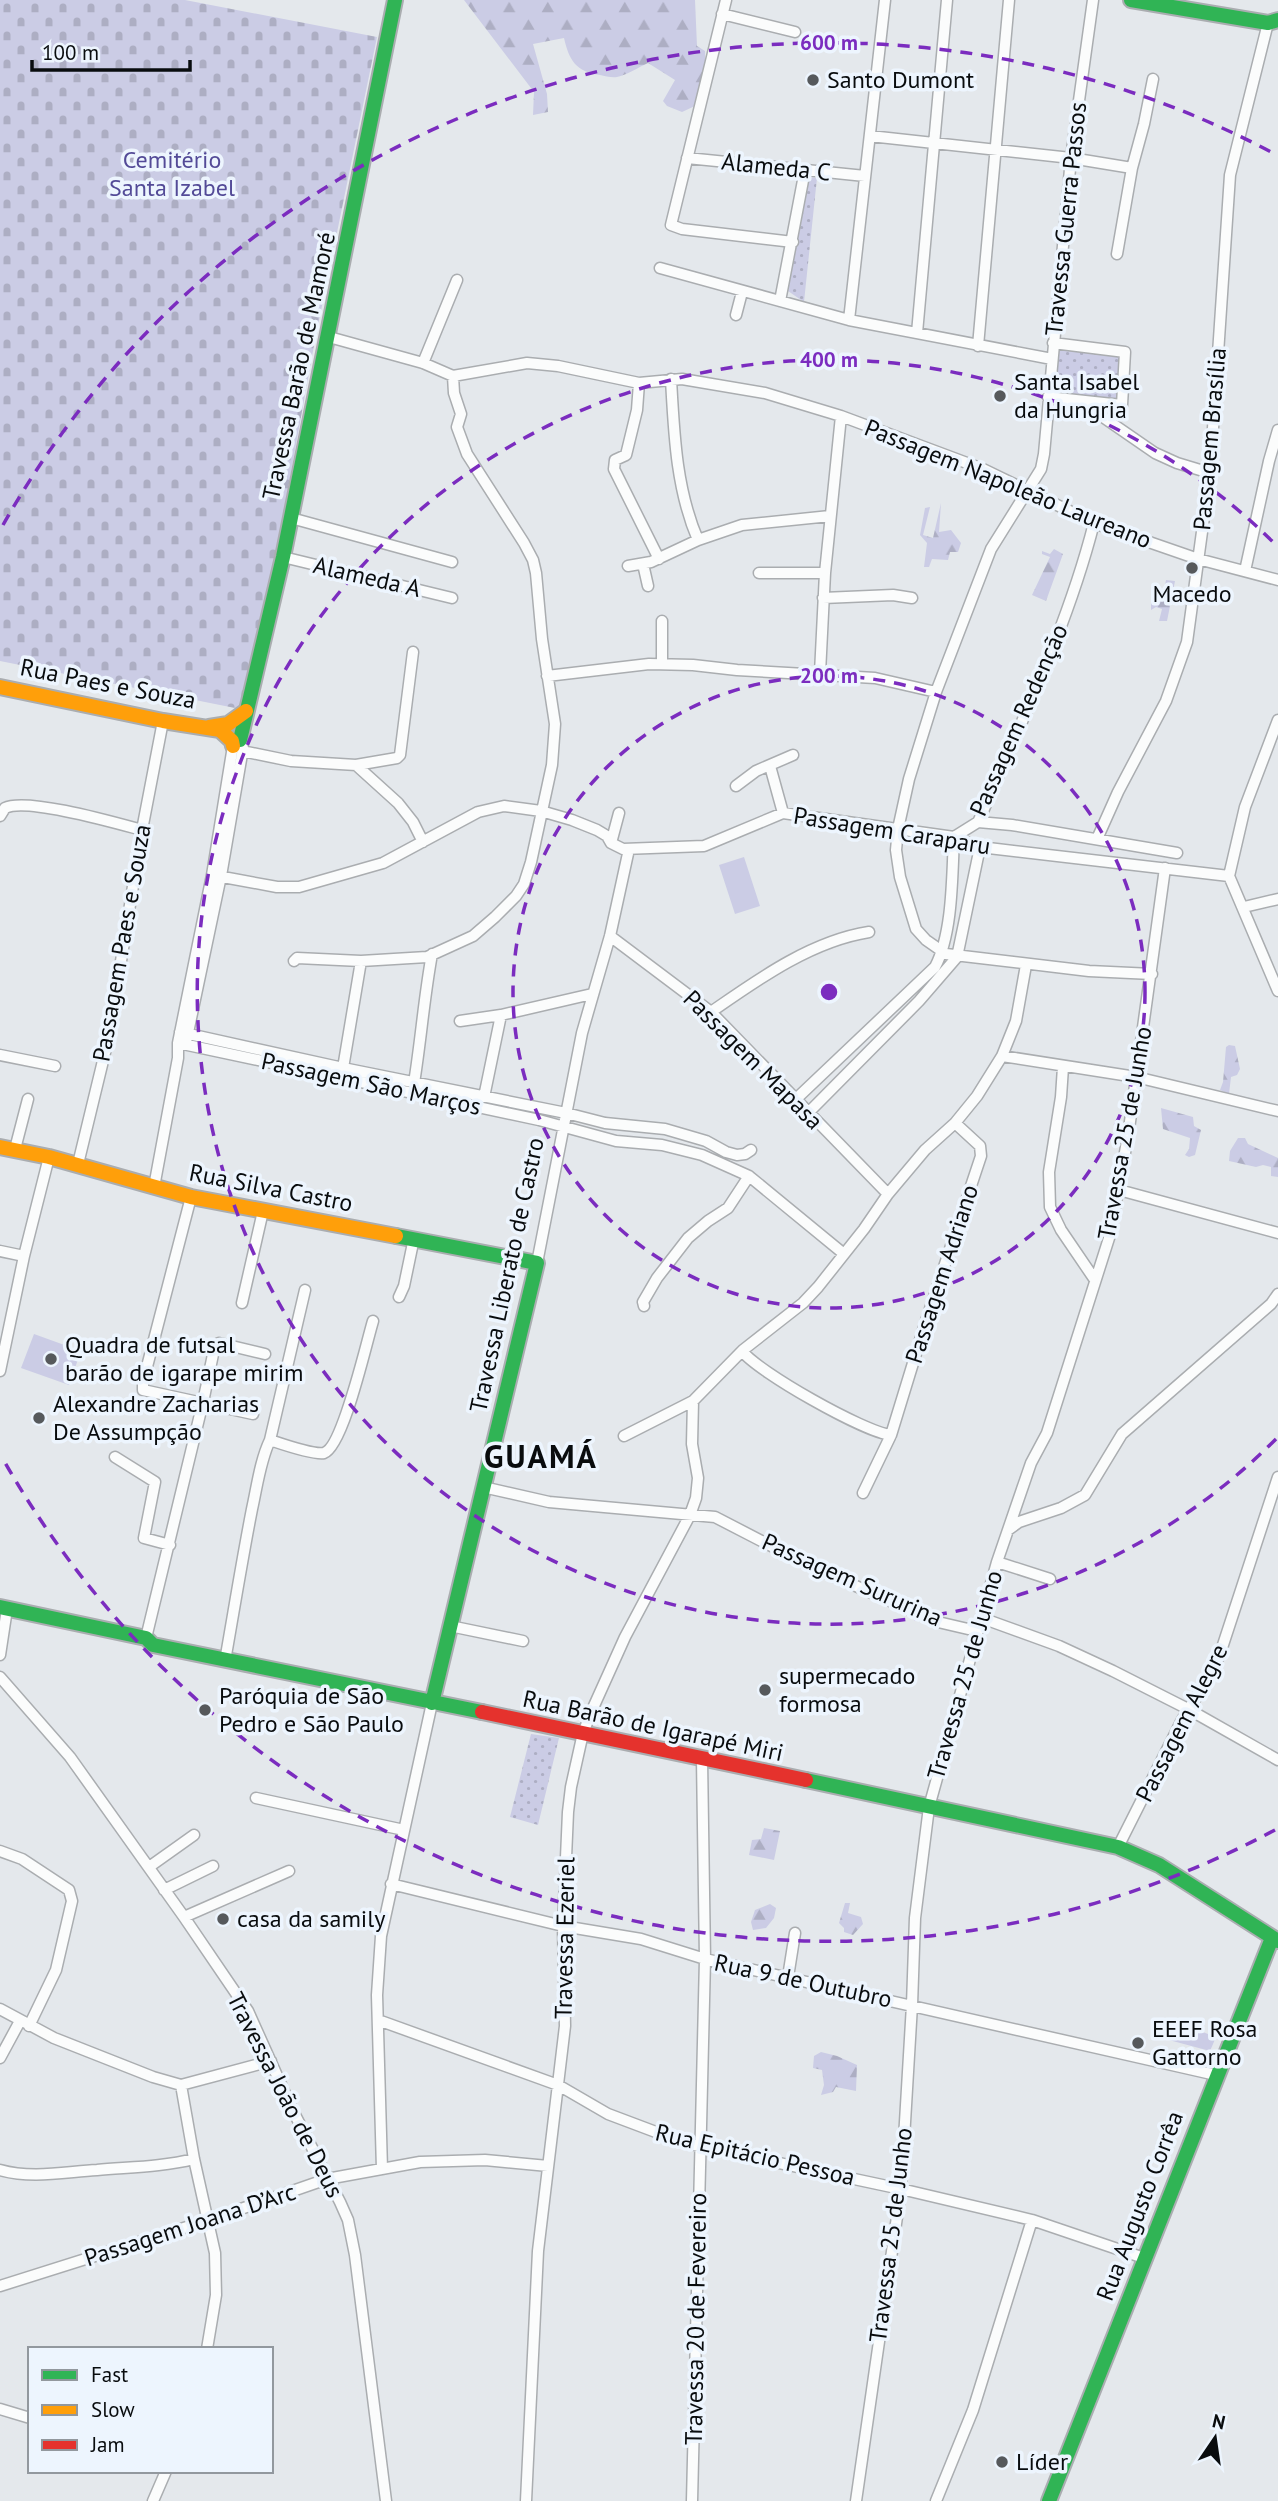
<svg xmlns="http://www.w3.org/2000/svg" width="1278" height="2501" viewBox="0 0 1278 2501" font-family="'PT Sans',sans-serif">
	<style>
		.forest { fill: url(#forest-firs) }
		.cemetery { fill: url(#cemetery-stones) }
		.park { fill: url(#park-dots) }
		.garden { fill: #cbcce5 }
		.lines { fill: none; stroke-linecap: round; stroke-linejoin: round }
		.street-casing { stroke: #aaadb0; stroke-width: 13 }
		.fast-casing { stroke: #aaadb0; stroke-width: 18 }
		.slow-casing { stroke: #aaadb0; stroke-width: 18 }
		.jam-casing { stroke: #aaadb0; stroke-width: 18 }
		.street { stroke: #fbfcfc; stroke-width: 10 }
		.fast { stroke: #30b455; stroke-width: 14 }
		.slow { stroke: #ff9f0a; stroke-width: 14 }
		.jam { stroke: #e5322d; stroke-width: 14 }
		.ring { fill: none; stroke: #7b2cbf; stroke-width: 3.5; stroke-dasharray: 12 9 }
		.poi-dot { fill: #56595c; stroke: #edf5fe; stroke-width: 2.5 }
		.labels { text-anchor: middle; stroke-width: 7; stroke-linejoin: round; paint-order: stroke }
		.poi-label { font-size: 24px; fill: #090c0e; stroke: #edf5fe; text-anchor: start }
		.park-label { font-size: 24px; fill: #534a97; stroke: #edf5fe }
		.street-label { font-size: 24px; fill: #090c0e; stroke: #edf5fe }
		.district-label { font-size: 32px; font-weight: bold; letter-spacing: 2px; fill: #090c0e; stroke: #edf5fe }
		.centre { fill: #7b2cbf; stroke: #edf5fe; stroke-width: 3.5 }
		.ring-label { font-size: 21px; text-anchor: middle; font-weight: bold; fill: #7b2cbf; stroke: #edf5fe; stroke-width: 7; stroke-linejoin: round; paint-order: stroke }
	</style>
	<defs>
		<pattern id="forest-firs" width="22" height="20" patternUnits="userSpaceOnUse" patternTransform="scale(1.75)"><rect width="22" height="20" fill="#cbcce5"/><path d="M5 1l3.5 6h-7zM16 11l3.5 6h-7z" fill="#adaec3"/></pattern>
		<pattern id="cemetery-stones" width="16" height="16" patternUnits="userSpaceOnUse" patternTransform="scale(1.75)"><rect width="16" height="16" fill="#cbcce5"/><path d="M2 7V4a2 2 0 0 1 4 0v3zM10 15v-3a2 2 0 0 1 4 0v3z" fill="#adaec3"/></pattern>
		<pattern id="park-dots" width="8" height="8" patternUnits="userSpaceOnUse" patternTransform="scale(1.75)"><rect width="8" height="8" fill="#cbcce5"/><path d="M2 2h.1M6 6h.1" fill="none" stroke="#adaec3" stroke-width="1.8" stroke-linecap="round"/></pattern>
	</defs>
	<rect width="100%" height="100%" fill="#e4e8ec"/>
	<path class="forest" d="M 464,0 L 695,0 L 697,46 L 705,51 L 705,79 L 695,106 L 682,112 L 667,106 L 663,101 L 675,80 L 648,63 C 639,67 627,75 617,77 C 612,78 605,76 600,75 C 576,72 569,60 564,38 L 533,44 L 547,94 L 548,112 L 533,115 L 534,92 Z
		M 941,503 L 939,532 L 951,530 L 961,543 L 958,552 L 950,552 L 948,560 L 932,559 L 929,567 L 924,567 L 927,543 L 920,535 L 925,508 L 930,507 L 923,535 L 933,538 Z
		M 1054,549 L 1063,554 L 1046,601 L 1032,595 L 1050,557 L 1042,554 L 1042,551 L 1050,554 Z
		M 1166,580 L 1175,581 L 1167,621 L 1159,621 L 1162,609 L 1156,607 L 1151,610 L 1151,602 L 1155,603 L 1157,596 L 1163,596 Z
		M 1229,1045 L 1235,1046 L 1240,1069 L 1237,1075 L 1231,1077 L 1229,1094 L 1220,1090 L 1223,1082 L 1226,1047 Z
		M 1161,1108 L 1193,1117 L 1194,1126 L 1201,1130 L 1195,1155 L 1189,1157 L 1185,1155 L 1189,1149 L 1190,1138 L 1163,1129 Z
		M 1238,1138 L 1245,1138 L 1248,1144 L 1278,1158 L 1278,1177 L 1271,1176 L 1271,1167 L 1263,1165 L 1256,1167 L 1229,1161 L 1230,1151 Z
		M 764,1828 L 780,1831 L 774,1860 L 749,1855 L 752,1840 L 761,1839 Z
		M 845,1903 L 850,1903 L 848,1913 L 861,1917 L 863,1924 L 853,1935 L 844,1932 L 844,1928 L 839,1923 Z
		M 770,1904 L 776,1908 L 774,1918 L 766,1928 L 753,1930 L 751,1922 L 755,1910 Z
		M 821,2052 L 837,2056 L 857,2065 L 856,2091 L 836,2087 L 833,2092 L 821,2095 L 824,2085 L 822,2070 L 813,2068 L 814,2056 Z"/>
	<path class="cemetery" d="M 0,0 L 185,0 L 377,37 L 315,340 L 276,555 L 240,709 L 0,661 Z"/>
	<path class="park" d="M 808,177 L 817,178 L 804,302 L 788,291 Z
		M 1057,344 L 1125,352 L 1120,401 L 1052,393 Z
		M 531,1734 L 559,1738 L 538,1825 L 510,1817 Z"/>
	<path class="garden" d="M 744,857 L 760,906 L 735,914 L 719,865 Z
		M 34,1334 L 81,1351 L 69,1385 L 21,1368 Z
		M 1176,2022 L 1216,2037 L 1210,2051 L 1169,2040 Z"/>
	<g class="lines">
		<defs>
			<path id="street" d="M 726,0 L 671,225 L 682,229 L 793,242
				M 1093,0 L 1071,158 L 1044,454 L 1041,469 L 991,549 L 936,692 L 909,779 L 898,829 L 896,850 L 900,877 L 916,929 L 926,940 L 946,954 L 1089,971 L 1152,974
				M 722,14 L 795,32
				M 870,136 L 1071,158 L 1132,168
				M 687,158 L 865,176
				M 1117,254 L 1132,168 L 1144,124 L 1153,79
				M 660,268 L 849,320 L 1052,359
				M 780,301 L 805,170
				M 736,315 L 742,292
				M 849,320 L 885,0
				M 917,333 L 947,0
				M 329,337 L 423,363 L 453,376 L 527,363 L 558,366 L 639,383 L 682,379 L 765,393 L 841,416 L 983,469 L 1094,523 L 1198,559 L 1278,580
				M 978,346 L 1009,0
				M 423,363 L 457,280
				M 671,379 C 674,433 676,489 698,540
				M 639,383 L 637,410 L 626,455 L 615,460 L 614,469 L 659,559
				M 1048,397 L 1122,405 L 1125,352 L 1053,343
				M 1081,402 L 1155,453 L 1177,463 L 1210,473
				M 291,518 L 452,562
				M 283,557 L 452,598
				M 643,564 L 648,586
				M 628,566 L 651,562 L 698,540 L 742,525 L 830,516
				M 1245,571 L 1269,461 L 1278,430
				M 759,573 L 825,573
				M 823,598 L 893,595 L 912,598
				M 662,621 L 662,663
				M 820,673 L 825,573 L 841,416
				M 547,676 L 649,664 L 693,665 L 737,670 L 875,678 L 936,692
				M 1278,720 L 1245,807 L 1229,876 L 1278,991
				M 242,751 L 291,761 L 356,765 L 398,803 L 413,822 L 423,842
				M 356,765 L 397,758 L 400,755 L 413,652
				M 770,766 L 783,813
				M 736,786 L 756,771 L 793,755
				M 0,816 L 5,808 C 26,797 116,823 142,830
				M 978,822 L 1012,825 L 1177,853
				M 954,837 L 978,822 L 981,816 C 1022,720 1068,625 1094,523
				M 1097,839 L 1118,792 L 1166,701 L 1187,642 L 1210,473 L 1230,175 L 1268,23 L 1271,24
				M 611,843 L 619,813
				M 212,875 L 277,887 L 299,887 L 383,863 L 478,812 L 504,806 L 541,811 L 572,820 L 597,830 L 607,836 L 611,843 L 623,849 L 704,846 L 783,813 L 954,837 L 980,847 L 1229,876
				M 1244,907 L 1278,899
				M 610,936 L 711,1012 L 888,1194
				M 294,961 L 297,958 L 361,961 L 427,957 L 473,936 L 495,917 L 516,896 L 524,884 L 531,862 L 552,765 L 555,724 L 542,639 L 536,573 L 533,560 L 524,543 L 467,454 L 457,427 L 461,414 L 454,393 L 453,376
				M 711,1012 C 757,980 811,941 869,932
				M 460,1021 L 501,1015 L 592,994
				M 180,1032 L 343,1068 L 566,1113 L 605,1123 L 665,1129 L 706,1141 L 726,1152 L 737,1155 L 745,1154 L 751,1150
				M 186,1042 L 221,876 L 243,748 L 240,740
				M 178,1043 L 539,1120 L 616,1141 L 662,1145 L 702,1155 L 749,1176 L 844,1254
				M 0,1055 L 55,1066
				M 1002,1056 L 1136,1077 L 1278,1111
				M 1063,1067 L 1061,1097 L 1049,1172 L 1050,1207 L 1061,1230 L 1095,1280
				M 343,1068 L 361,961
				M 414,1083 C 421,1040 424,997 432,954
				M 484,1097 L 501,1015
				M 796,1099 L 935,967 C 953,933 952,875 954,837
				M 808,1113 L 919,1001 L 957,957 L 980,847
				M 15,1149 L 28,1099
				M 78,1164 L 109,1036 L 142,830 L 163,721
				M 154,1187 L 178,1058 L 178,1043 L 212,875 L 233,746 L 237,743
				M 1119,1190 L 1278,1233
				M 191,1197 L 143,1382 L 143,1390 L 253,1414
				M 0,1251 L 24,1256
				M 537,1263 L 582,1033 L 610,936 L 629,849
				M 399,1297 L 404,1286 L 414,1238
				M 242,1303 L 263,1211
				M 644,1306 L 643,1302 L 657,1278 L 688,1238 L 708,1221 L 728,1208 L 749,1176
				M 742,1351 C 758,1372 864,1432 891,1435
				M 0,1371 L 24,1256 L 49,1157
				M 624,1436 L 693,1401 L 743,1350 L 803,1303 L 818,1287 L 864,1229 L 888,1194 L 925,1150 L 955,1123 L 977,1096 L 1002,1056 L 1016,1021 L 1026,965
				M 270,1440 C 282,1444 313,1455 324,1453 C 343,1447 366,1344 373,1321
				M 115,1457 L 155,1482 L 144,1538 L 170,1545
				M 483,1487 L 549,1502 L 715,1517 L 810,1566 L 938,1622 L 968,1629 L 990,1621 L 1059,1646 L 1113,1671 L 1188,1709 L 1278,1760
				M 863,1493 L 891,1435 L 925,1324 L 981,1156 L 980,1146 L 955,1123
				M 1008,1530 L 1019,1522 L 1061,1508 L 1085,1495 L 1122,1434 L 1271,1304 L 1278,1294
				M 997,1562 L 1050,1579
				M 450,1626 L 523,1641
				M 146,1638 L 203,1402 L 215,1345 L 219,1343 L 265,1354
				M 0,1655 L 7,1609
				M 225,1661 C 234,1610 242,1560 252,1509 C 257,1487 260,1461 270,1440 L 305,1290
				M 0,1677 L 70,1757 L 184,1917 L 248,2011 L 292,2109 L 340,2202 L 348,2220 L 355,2255 L 386,2501
				M 256,1798 L 404,1830
				M 1118,1847 L 1182,1720 L 1212,1672 L 1220,1654 L 1278,1477
				M 0,1851 L 22,1859 L 69,1890 L 72,1901 L 56,1970 L 29,2026
				M 149,1867 L 194,1835
				M 391,1884 L 563,1926 L 641,1939 L 705,1959 L 1216,2075
				M 164,1890 L 213,1866
				M 184,1917 L 289,1871
				M 788,1977 L 795,1933
				M 0,2009 L 54,2038 L 153,2077 L 181,2085 L 271,2061
				M 378,2020 L 558,2085 L 608,2114 L 685,2143 L 901,2189 L 1032,2220 L 1144,2258
				M 0,2058 L 20,2021
				M 181,2085 L 194,2159 L 215,2253 L 216,2295 L 207,2349
				M 382,2169 L 377,1995 L 381,1936 L 432,1703
				M 0,2170 C 32,2179 64,2172 97,2170 C 130,2167 161,2167 194,2159
				M 0,2286 L 209,2220 L 327,2179 L 420,2162 L 485,2160 L 548,2166
				M 0,2409 L 30,2418
				M 153,2501 L 166,2471
				M 526,2501 L 538,2251 L 565,2026 L 563,1926 L 568,1812 L 571,1787 L 583,1733 L 593,1708 L 625,1637 L 690,1515 L 696,1498 L 698,1478 L 692,1444 L 693,1401
				M 692,2501 L 705,1959 L 702,1759
				M 856,2501 L 901,2189 L 912,2005 L 915,1918 L 929,1807 L 997,1562 L 1031,1463 L 1047,1433 L 1110,1235 L 1128,1136 L 1165,868
				M 936,2501 L 973,2410 L 1032,2220"/>
			<path id="fast" d="M 1131,0 L 1268,23 L 1278,20
				M 240,740 L 283,557 L 395,0
				M 396,1236 L 537,1263 L 432,1703
				M 0,1607 L 146,1638 L 153,1645 L 482,1712
				M 806,1780 L 1118,1847 L 1159,1865 L 1278,1941
				M 1049,2501 L 1272,1938"/>
			<path id="slow" d="M 0,687 L 163,721 L 220,730 L 232,741 L 233,746
				M 209,727 L 228,724 L 246,711
				M 0,1147 L 49,1157 L 191,1197 L 396,1236"/>
			<path id="jam" d="M 482,1712 L 806,1780"/>
		</defs>
		<use href="#street" class="street-casing"/>
		<use href="#fast" class="fast-casing"/>
		<use href="#slow" class="slow-casing"/>
		<use href="#jam" class="jam-casing"/>
		<use href="#street" class="street"/>
		<use href="#fast" class="fast"/>
		<use href="#slow" class="slow"/>
		<use href="#jam" class="jam"/>
	</g>
	<g class="ring">
		<circle cx="829" cy="992" r="316"/>
		<path d="M1276 1439A632 632 0 1 1 1276 545"/>
		<path d="M1275 1830A949 949 0 0 1 3 1459M3 525A949 949 0 0 1 1275 154"/>
	</g>
	<g class="poi-dot">
		<circle cx="813" cy="80" r="7"/>
		<circle cx="1000" cy="396" r="7"/>
		<circle cx="1192" cy="568" r="7"/>
		<circle cx="51" cy="1359" r="7"/>
		<circle cx="39" cy="1418" r="7"/>
		<circle cx="765" cy="1690" r="7"/>
		<circle cx="205" cy="1710" r="7"/>
		<circle cx="223" cy="1919" r="7"/>
		<circle cx="1138" cy="2043" r="7"/>
		<circle cx="1002" cy="2462" r="7"/>
	</g>
	<g class="labels">
		<g class="poi-label">
			<text x="827" y="88">Santo Dumont</text>
			<text x="1014" y="390">Santa Isabel<tspan x="1014" dy="28">da Hungria</tspan></text>
			<text x="1192" y="602" text-anchor="middle">Macedo</text>
			<text x="65" y="1353">Quadra de futsal<tspan x="65" dy="28">barão de igarape mirim</tspan></text>
			<text x="53" y="1412">Alexandre Zacharias<tspan x="53" dy="28">De Assumpção</tspan></text>
			<text x="779" y="1684">supermecado<tspan x="779" dy="28">formosa</tspan></text>
			<text x="219" y="1704">Paróquia de São<tspan x="219" dy="28">Pedro e São Paulo</tspan></text>
			<text x="237" y="1927">casa da samily</text>
			<text x="1152" y="2037">EEEF Rosa<tspan x="1152" dy="28">Gattorno</tspan></text>
			<text x="1016" y="2470">Líder</text>
		</g>
		<g class="park-label">
			<text x="172" y="168">Cemitério<tspan x="172" dy="28">Santa Izabel</tspan></text>
		</g>
		<g class="street-label">
			<text transform="translate(776 167) rotate(6)" y="8">Alameda C</text>
			<text transform="translate(1066 219) rotate(-84)" y="8">Travessa Guerra Passos</text>
			<text transform="translate(299 366) rotate(-78)" y="8">Travessa Barão de Mamoré</text>
			<text transform="translate(1210 439) rotate(-85)" y="8">Passagem Brasília</text>
			<text transform="translate(1008 484) rotate(22)" y="8">Passagem Napoleão Laureano</text>
			<text transform="translate(367 577) rotate(13)" y="8">Alameda A</text>
			<text transform="translate(108 684) rotate(11)" y="8">Rua Paes e Souza</text>
			<text transform="translate(1019 720) rotate(-66)" y="8">Passagem Redenção</text>
			<text transform="translate(892 831) rotate(9)" y="8">Passagem Caraparu</text>
			<text transform="translate(122 943) rotate(-80)" y="8">Passagem Paes e Souza</text>
			<text transform="translate(753 1060) rotate(45)" y="8">Passagem Mapasa</text>
			<text transform="translate(371 1084) rotate(12)" y="8">Passagem São Marços</text>
			<text transform="translate(1125 1133) rotate(-80)" y="8">Travessa 25 de Junho</text>
			<text transform="translate(271 1188) rotate(11)" y="8">Rua Silva Castro</text>
			<text transform="translate(942 1274) rotate(-72)" y="8">Passagem Adriano</text>
			<text transform="translate(507 1275) rotate(-78)" y="8">Travessa Liberato de Castro</text>
			<text transform="translate(852 1580) rotate(24)" y="8">Passagem Sururina</text>
			<text transform="translate(965 1675) rotate(-74)" y="8">Travessa 25 de Junho</text>
			<text transform="translate(1182 1723) rotate(-63)" y="8">Passagem Alegre</text>
			<text transform="translate(653 1726) rotate(12)" y="8">Rua Barão de Igarapé Miri</text>
			<text transform="translate(565 1938) rotate(-89)" y="8">Travessa Ezeriel</text>
			<text transform="translate(803 1981) rotate(12)" y="8">Rua 9 de Outubro</text>
			<text transform="translate(285 2095) rotate(63)" y="8">Travessa João de Deus</text>
			<text transform="translate(755 2155) rotate(13)" y="8">Rua Epitácio Pessoa</text>
			<text transform="translate(1140 2206) rotate(-69)" y="8">Rua Augusto Corrêa</text>
			<text transform="translate(190 2225) rotate(-18)" y="8">Passagem Joana D’Arc</text>
			<text transform="translate(891 2235) rotate(-83)" y="8">Travessa 25 de Junho</text>
			<text transform="translate(696 2319) rotate(-89)" y="8">Travessa 20 de Fevereiro</text>
		</g>
		<g class="district-label">
			<text x="541" y="1468">GUAMÁ</text>
		</g>
	</g>
	<circle cx="829" cy="992" r="10" class="centre"/>
	<g class="ring-label">
		<text x="829" y="50">600 m</text>
		<text x="829" y="367">400 m</text>
		<text x="829" y="683">200 m</text>
	</g>
	<rect x="28" y="2347" width="245" height="126" fill="#edf5fe" stroke="#92989e" stroke-width="2"/>
	<rect x="42" y="2370" width="35" height="10" fill="#30b455" stroke="#92989e" stroke-width="2"/>
	<text x="91" y="2382" font-size="21" fill="#090c0e">Fast</text>
	<rect x="42" y="2405" width="35" height="10" fill="#ff9f0a" stroke="#92989e" stroke-width="2"/>
	<text x="91" y="2417" font-size="21" fill="#090c0e">Slow</text>
	<rect x="42" y="2440" width="35" height="10" fill="#e5322d" stroke="#92989e" stroke-width="2"/>
	<text x="91" y="2452" font-size="21" fill="#090c0e">Jam</text>
	<g transform="translate(1215 2438) rotate(13)" stroke="#edf5fe" stroke-width="5" paint-order="stroke">
	<path d="M0-5L12 26L0 18L-12 26Z" fill="#090c0e"/>
	<text y="-10" font-size="19" font-weight="bold" text-anchor="middle" fill="#090c0e">N</text>
	</g>
	<path d="M32 60v10h158v-10" fill="none" stroke="#090c0e" stroke-width="3.5"/>
	<text x="42" y="60" font-size="21" fill="#090c0e" stroke="#edf5fe" stroke-width="5" paint-order="stroke">100 m</text>
</svg>
